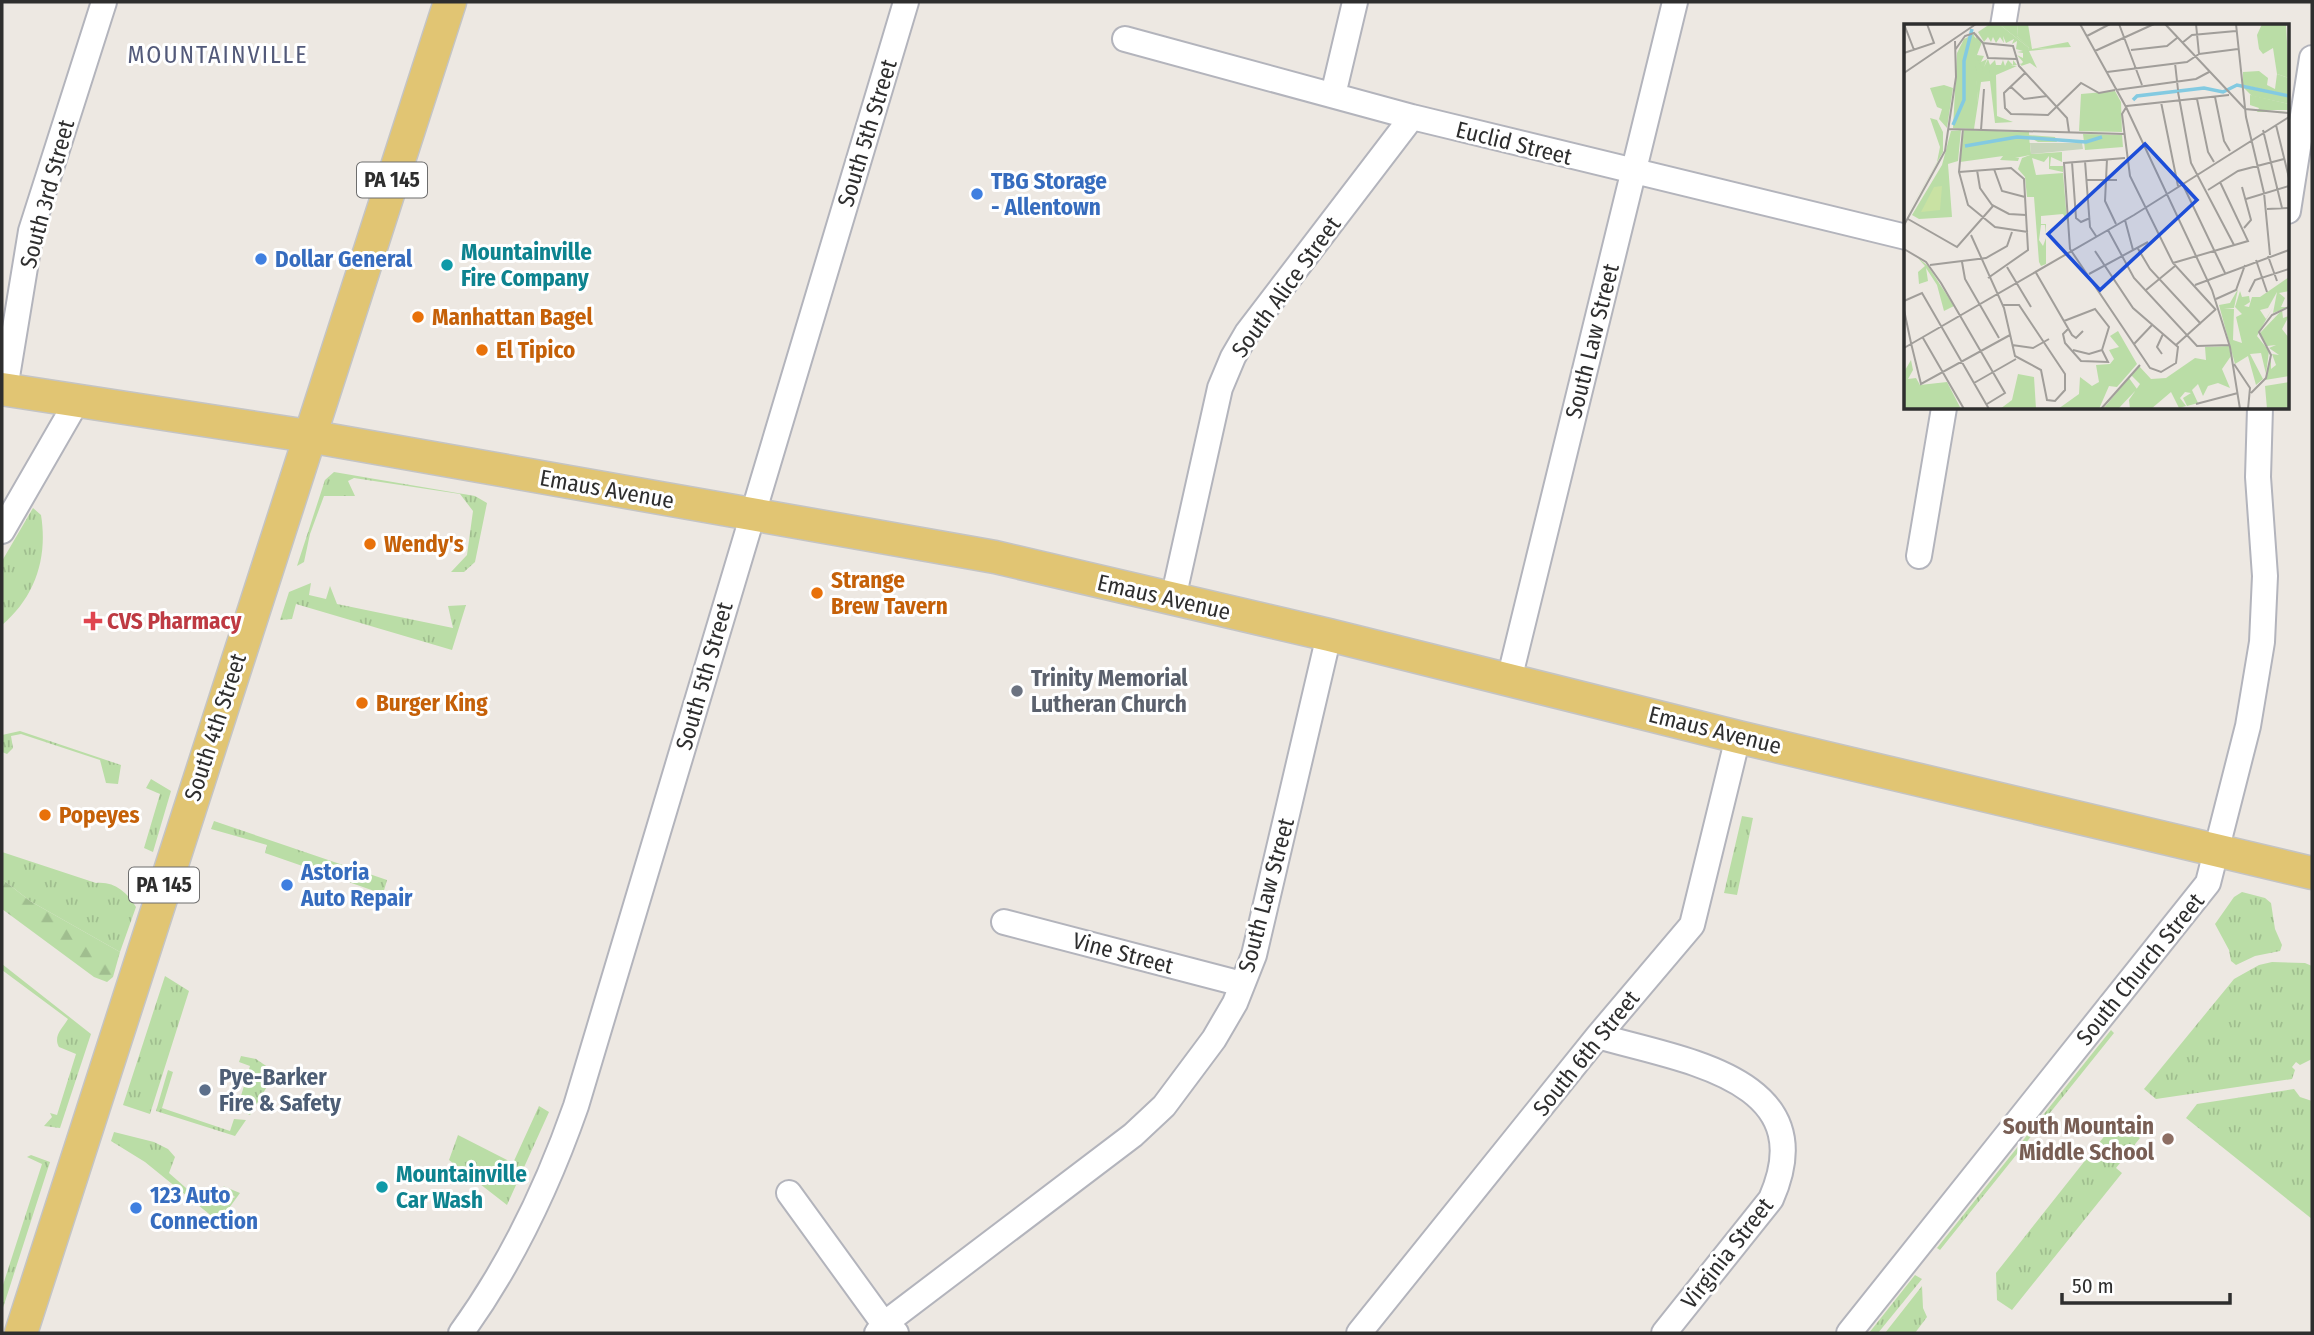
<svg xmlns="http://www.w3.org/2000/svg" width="2314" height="1335" viewBox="0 0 2314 1335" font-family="'Fira Sans Condensed',sans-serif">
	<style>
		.grass { fill: url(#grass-tufts) }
		.forest { fill: url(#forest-firs) }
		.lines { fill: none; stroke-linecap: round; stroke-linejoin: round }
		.minor-casing { stroke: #b3b4bc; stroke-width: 28 }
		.major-casing { stroke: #c4c4c4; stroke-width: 35 }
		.minor { stroke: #fff; stroke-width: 24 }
		.major { stroke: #e1c573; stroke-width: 32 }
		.shop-dot { fill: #3f7fe0; stroke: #fff; stroke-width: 2.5 }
		.culture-dot { fill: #0f9aa8; stroke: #fff; stroke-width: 2.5 }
		.food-dot { fill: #e8710a; stroke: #fff; stroke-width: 2.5 }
		.health-dot { fill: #e0444e; stroke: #fff; stroke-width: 2.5 }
		.worship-dot { fill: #6b7280; stroke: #fff; stroke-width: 2.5 }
		.service-dot { fill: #5c6f8a; stroke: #fff; stroke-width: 2.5 }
		.education-dot { fill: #8d6e63; stroke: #fff; stroke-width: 2.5 }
		.labels { text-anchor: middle; stroke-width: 6; stroke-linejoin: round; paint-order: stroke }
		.shield { fill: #fff; stroke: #6d6d6d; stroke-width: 2 }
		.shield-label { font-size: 21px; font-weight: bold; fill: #2e2e2e }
		.street-label { font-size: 23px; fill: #2e2e2e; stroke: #fff }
		.shop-label { font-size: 23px; font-weight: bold; fill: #366cbe; stroke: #fff; text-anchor: start }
		.culture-label { font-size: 23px; font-weight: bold; fill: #0d838f; stroke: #fff; text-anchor: start }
		.food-label { font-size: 23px; font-weight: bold; fill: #c56008; stroke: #fff; text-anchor: start }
		.health-label { font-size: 23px; font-weight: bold; fill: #be3a42; stroke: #fff; text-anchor: start }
		.worship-label { font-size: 23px; font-weight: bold; fill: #5b616d; stroke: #fff; text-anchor: start }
		.service-label { font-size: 23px; font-weight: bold; fill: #4e5e75; stroke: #fff; text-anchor: start }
		.education-label { font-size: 23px; font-weight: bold; fill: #785e54; stroke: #fff; text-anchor: end }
		.neighbourhood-label { font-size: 24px; letter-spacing: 2px; fill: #535a7a; stroke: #fff }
		.inset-river { fill: none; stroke: #83cae1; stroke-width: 3.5 }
		.inset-road { fill: none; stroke: #a19e9a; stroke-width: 2 }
		.view { fill: #1d4ed8; fill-opacity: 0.15; stroke: #1d4ed8; stroke-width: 3.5 }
		.inset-edge { fill: none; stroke: #2e2e2e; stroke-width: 3.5 }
	</style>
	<defs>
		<pattern id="grass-tufts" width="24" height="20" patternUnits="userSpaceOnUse" patternTransform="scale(1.75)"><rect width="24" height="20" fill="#badda6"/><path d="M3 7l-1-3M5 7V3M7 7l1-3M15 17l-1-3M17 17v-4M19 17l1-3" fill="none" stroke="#a0be8f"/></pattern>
		<pattern id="forest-firs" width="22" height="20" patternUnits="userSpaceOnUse" patternTransform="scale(1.75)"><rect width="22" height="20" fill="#badda6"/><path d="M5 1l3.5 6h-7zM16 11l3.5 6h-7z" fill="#a0be8f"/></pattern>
	</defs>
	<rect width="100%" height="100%" fill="#ede8e2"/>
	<path class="grass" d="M 334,472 L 475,496 L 487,503 L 475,562 L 464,572 L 451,572 L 467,555 L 473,511 L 460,494 L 354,478 L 348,481 L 355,496 L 324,496 L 310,534 L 304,562 L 297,566 L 325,480 Z
		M 33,508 L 41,515 C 48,558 35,597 2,625 L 2,561 Z
		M 311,583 L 309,595 L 326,599 L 330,586 L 337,604 L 453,628 L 448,606 L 466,605 L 452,650 L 296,604 L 292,619 L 280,620 L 289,592 Z
		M 20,731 L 121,765 L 118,784 L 106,783 L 100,760 L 21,734 L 11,736 L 13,748 L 7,754 L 2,752 L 2,735 Z
		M 151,779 L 171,791 L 153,852 L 144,848 L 160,794 L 146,788 Z
		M 1742,816 L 1753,818 L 1737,895 L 1724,893 Z
		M 214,821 L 387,880 L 383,894 L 265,853 L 267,845 L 211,829 Z
		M 2,852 L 96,883 C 114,881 127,892 136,907 L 120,952 L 30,901 L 2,879 Z
		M 2242,892 L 2265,898 L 2271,903 L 2275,929 L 2282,945 L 2280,951 L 2255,956 L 2236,965 L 2231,961 L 2229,950 L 2215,924 L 2234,897 Z
		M 2272,962 L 2305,963 L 2312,966 L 2312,1059 L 2300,1065 L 2296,1062 L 2292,1067 L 2295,1070 L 2292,1079 L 2156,1099 L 2144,1089 L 2234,979 L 2259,965 Z
		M 2,964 L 91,1034 L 60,1128 L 44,1126 L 52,1117 L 50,1113 L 57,1115 L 76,1054 L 59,1047 C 53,1036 62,1029 68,1019 L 2,970 Z
		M 165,976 L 189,991 L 150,1114 L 123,1105 Z
		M 2111,1030 L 2114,1033 L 1940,1250 L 1937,1248 Z
		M 241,1056 L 256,1059 L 272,1070 L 271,1080 L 250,1115 L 237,1109 L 250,1066 L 239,1062 Z
		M 168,1070 L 173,1072 L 162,1108 L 230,1131 L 234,1119 L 246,1120 L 235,1136 L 156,1111 Z
		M 2294,1089 L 2300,1097 L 2312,1101 L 2312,1219 L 2186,1118 L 2197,1104 Z
		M 539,1106 L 549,1112 L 507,1205 L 449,1160 L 458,1135 L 513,1163 Z
		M 2110,1129 L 2116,1135 L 2133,1133 L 2140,1138 L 2116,1168 L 2122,1173 L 2012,1310 L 1997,1300 L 1996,1273 Z
		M 114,1132 L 154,1142 L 168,1149 L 175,1157 L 169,1173 L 202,1202 L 216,1190 L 230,1200 L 235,1197 L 223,1186 L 240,1193 L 219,1222 L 145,1162 L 111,1141 Z
		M 31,1155 L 50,1162 L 2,1311 L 2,1288 L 42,1164 L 27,1157 Z
		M 1915,1275 L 1922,1279 L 1878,1333 L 1869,1333 Z
		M 1922,1286 L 1923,1308 L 1927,1317 L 1915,1333 L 1885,1333 Z"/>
	<path class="forest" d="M 2,879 L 30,901 L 120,952 L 113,977 L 107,982 L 94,977 L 2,909 Z"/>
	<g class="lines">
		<defs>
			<path id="minor" d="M 2003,26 L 2007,2
				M 1125,39 L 1412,117 L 1906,237
				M 1333,95 L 1355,2
				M 2288,211 L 2312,58
				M 5,389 L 31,231 L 104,2
				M 2,531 L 77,401
				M 1919,556 L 1944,408
				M 1173,599 L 1220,388 L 1233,357 L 1247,333 L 1412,117
				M 1509,680 L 1675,2
				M 1004,922 L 1242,984
				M 1598,1036 C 1679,1060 1825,1077 1771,1199 L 1664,1333
				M 789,1193 L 884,1324 L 896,1333
				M 461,1333 C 511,1264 548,1186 576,1106 L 906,2
				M 877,1333 L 884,1324 L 1133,1135 L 1164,1106 L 1214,1039 L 1235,1003 L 1254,955 L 1329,635
				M 1359,1333 L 1598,1036 L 1692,925 L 1738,737
				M 1849,1333 L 2208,883 L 2248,726 L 2262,642 L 2265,576 L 2258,477 L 2260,408"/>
			<path id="major" d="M 2,389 L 308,436 L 995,557 L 1329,635 L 1738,737 L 2312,873
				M 21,1333 L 450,2"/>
		</defs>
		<use href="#minor" class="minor-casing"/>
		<use href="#major" class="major-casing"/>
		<use href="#minor" class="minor"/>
		<use href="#major" class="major"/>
	</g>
	<g class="shop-dot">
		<circle cx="977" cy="194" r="7"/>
		<circle cx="261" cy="259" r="7"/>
		<circle cx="287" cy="885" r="7"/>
		<circle cx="136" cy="1208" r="7"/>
	</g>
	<g class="culture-dot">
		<circle cx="447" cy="265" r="7"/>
		<circle cx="382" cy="1187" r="7"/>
	</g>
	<g class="food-dot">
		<circle cx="418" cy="317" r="7"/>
		<circle cx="482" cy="350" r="7"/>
		<circle cx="370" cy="544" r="7"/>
		<circle cx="817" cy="593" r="7"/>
		<circle cx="362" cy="703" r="7"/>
		<circle cx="45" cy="815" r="7"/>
	</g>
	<path class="health-dot" d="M89.5 610.5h7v7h7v7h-7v7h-7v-7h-7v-7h7z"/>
	<circle class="worship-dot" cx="1017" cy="691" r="7"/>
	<circle class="service-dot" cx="205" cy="1090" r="7"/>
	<circle class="education-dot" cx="2168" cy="1139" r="7"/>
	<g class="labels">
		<g class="shield">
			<rect x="357" y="162.5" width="70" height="35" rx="5"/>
			<rect x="129" y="867.5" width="70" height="35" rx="5"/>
		</g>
		<g class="shield-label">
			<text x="392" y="187">PA 145</text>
			<text x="164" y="892">PA 145</text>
		</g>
		<g class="street-label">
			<text transform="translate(867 133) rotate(-73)" y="8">South 5th Street</text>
			<text transform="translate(1514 143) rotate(14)" y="8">Euclid Street</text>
			<text transform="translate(47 194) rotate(-75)" y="8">South 3rd Street</text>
			<text transform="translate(1286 287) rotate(-54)" y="8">South Alice Street</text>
			<text transform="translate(1592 341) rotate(-76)" y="8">South Law Street</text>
			<text transform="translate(607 489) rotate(10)" y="8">Emaus Avenue</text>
			<text transform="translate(1164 597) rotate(13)" y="8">Emaus Avenue</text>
			<text transform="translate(704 676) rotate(-74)" y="8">South 5th Street</text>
			<text transform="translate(215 727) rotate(-72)" y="8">South 4th Street</text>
			<text transform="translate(1715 730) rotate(14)" y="8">Emaus Avenue</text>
			<text transform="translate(1266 895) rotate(-75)" y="8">South Law Street</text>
			<text transform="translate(1123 953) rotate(15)" y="8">Vine Street</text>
			<text transform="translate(2140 969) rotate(-51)" y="8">South Church Street</text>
			<text transform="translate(1586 1053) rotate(-51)" y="8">South 6th Street</text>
			<text transform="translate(1727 1253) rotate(-52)" y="8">Virginia Street</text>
		</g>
		<g class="shop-label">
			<text x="991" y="189">TBG Storage<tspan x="991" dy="26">- Allentown</tspan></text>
			<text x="275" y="267">Dollar General</text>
			<text x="301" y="880">Astoria<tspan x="301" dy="26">Auto Repair</tspan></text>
			<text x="150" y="1203">123 Auto<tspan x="150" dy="26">Connection</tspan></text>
		</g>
		<g class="culture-label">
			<text x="461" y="260">Mountainville<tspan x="461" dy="26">Fire Company</tspan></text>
			<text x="396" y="1182">Mountainville<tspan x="396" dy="26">Car Wash</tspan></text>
		</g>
		<g class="food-label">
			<text x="432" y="325">Manhattan Bagel</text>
			<text x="496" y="358">El Tipico</text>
			<text x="384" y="552">Wendy's</text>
			<text x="831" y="588">Strange<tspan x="831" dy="26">Brew Tavern</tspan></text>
			<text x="376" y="711">Burger King</text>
			<text x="59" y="823">Popeyes</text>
		</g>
		<g class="health-label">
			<text x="107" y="629">CVS Pharmacy</text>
		</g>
		<g class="worship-label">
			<text x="1031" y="686">Trinity Memorial<tspan x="1031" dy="26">Lutheran Church</tspan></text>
		</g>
		<g class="service-label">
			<text x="219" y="1085">Pye-Barker<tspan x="219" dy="26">Fire &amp; Safety</tspan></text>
		</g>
		<g class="education-label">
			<text x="2154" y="1134">South Mountain<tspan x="2154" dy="26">Middle School</tspan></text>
		</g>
		<g class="neighbourhood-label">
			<text x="218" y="63">MOUNTAINVILLE</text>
		</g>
	</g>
	<g transform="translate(1904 24)">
		<rect width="385" height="385" fill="#ede8e2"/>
		<path d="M 86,0 L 95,0 L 125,24 L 122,38 L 118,41 L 115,40 L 120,39 L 113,31 L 119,34 L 119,29 L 113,28 L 119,27 L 112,25 L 113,17 L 108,20 L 110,15 L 102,19 L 99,12 L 100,19 L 96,13 L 92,19 L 89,13 L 87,18 L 84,13 L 80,18 L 74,8 ZM 114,0 L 124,0 L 128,25 L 164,18 L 167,23 L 127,25 L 113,12 ZM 358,0 L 382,0 L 385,54 L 373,50 L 369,24 L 359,30 L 355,25 L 353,11 ZM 72,9 L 78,18 L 73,31 L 80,32 L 77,38 L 83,35 L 80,43 L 84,35 L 86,41 L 91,36 L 92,41 L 97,41 L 99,36 L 101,42 L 104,36 L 109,41 L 109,36 L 113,41 L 99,43 L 86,42 L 86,55 L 76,54 L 71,31 ZM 40,61 L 49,64 L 43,104 L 35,95 L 38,85 L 33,83 L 26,64 ZM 346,71 L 385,80 L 385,86 L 358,86 L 385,88 L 353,88 L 355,84 L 346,81 ZM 60,106 L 151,113 L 153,118 L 134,118 L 123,112 L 120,117 L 126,119 L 127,130 L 158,128 L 158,138 L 147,133 L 146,142 L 159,142 L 159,148 L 145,145 L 145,132 L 140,138 L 128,134 L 132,151 L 159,149 L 163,197 L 159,190 L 137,192 L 137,200 L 142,200 L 142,210 L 141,201 L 137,201 L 135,216 L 139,222 L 142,214 L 142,240 L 137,242 L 135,238 L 130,173 L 123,173 L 121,153 L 114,145 L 118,134 L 126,131 L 111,134 L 115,134 L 114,137 L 96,136 L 99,132 L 56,138 Z" fill="#badda6"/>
		<path d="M 95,0 L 114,0 L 113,12 L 128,25 L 152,24 L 125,27 L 133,44 L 126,39 L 117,42 L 125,24 ZM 68,10 L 76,19 L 71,31 L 79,45 L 76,54 L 85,54 L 86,42 L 113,42 L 92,51 L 93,92 L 109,98 L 91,99 L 86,57 L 77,58 L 74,79 ZM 355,47 L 364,54 L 363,61 L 371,65 L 373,50 L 385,54 L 385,71 L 339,61 L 339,48 ZM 339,63 L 385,72 L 385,80 L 348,72 ZM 26,94 L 33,96 L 39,108 L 39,128 L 0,196 L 33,138 L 36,123 ZM 13,233 L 24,242 L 50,282 L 40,287 L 33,261 L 22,244 L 24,257 L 15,260 L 14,248 L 21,242 ZM 385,253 L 385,267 L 375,269 L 381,274 L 377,283 L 385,283 L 369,289 L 373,268 L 364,284 L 356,286 L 362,295 L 369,283 L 353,312 L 365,327 L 362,350 L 357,329 L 346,330 L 359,355 L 352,361 L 344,332 L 331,340 L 315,281 L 326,279 L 334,265 L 330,284 L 320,285 L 330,285 L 329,316 L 338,319 L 332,293 L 338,290 L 331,283 L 336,267 L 338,273 L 345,272 L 346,278 L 340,282 L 345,283 L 348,273 L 356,273 ZM 378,286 L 379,294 L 385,292 L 378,305 L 385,314 L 385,352 L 361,356 L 367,334 L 367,345 L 372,341 L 368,330 L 375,331 L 365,324 L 372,321 L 363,322 L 356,309 ZM 214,307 L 233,340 L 213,363 L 205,362 L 195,385 L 154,385 L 175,370 L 176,353 L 188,362 L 195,358 L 192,341 L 206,340 L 210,335 L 205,326 L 215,323 L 206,312 ZM 325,322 L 327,332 L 318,345 L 326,364 L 314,359 L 304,362 L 299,372 L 294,360 L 288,366 L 294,379 L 283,382 L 279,374 L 287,369 L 281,368 L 276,374 L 282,382 L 275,384 L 267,368 L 247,385 L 226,385 L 225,376 L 236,360 L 227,351 L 235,342 L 247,355 L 262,354 L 291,334 L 302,336 L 301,323 ZM 7,336 L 9,346 L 4,355 L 12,354 L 16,361 L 43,358 L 57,385 L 0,385 L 0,348 ZM 225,354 L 233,365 L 214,385 L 199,385 ZM 385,358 L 385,385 L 363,385 L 361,362 Z" fill="#badda6"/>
		<path d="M 126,119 L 178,119 L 179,125 L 127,130 Z" fill="#c8d5bc"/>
		<path d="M 70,10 L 74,79 L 70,105 L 49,104 L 53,29 L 60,15 ZM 211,67 L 217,78 L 218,108 L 175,107 L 177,70 ZM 57,106 L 54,137 L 44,140 L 48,193 L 15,195 L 8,191 L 38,141 L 47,107 ZM 60,106 L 125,108 L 126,129 L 57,134 ZM 179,110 L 218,111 L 219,123 L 181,126 ZM 114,350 L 130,353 L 132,385 L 96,385 L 108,376 Z" fill="#badda6"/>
		<path d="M 38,162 L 36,186 L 17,188 L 30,163 Z" fill="#c9e2a3"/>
		<path class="inset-river" d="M 229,76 L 233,72 L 300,64 L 319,68 L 333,61 L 385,72M 49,101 L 60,76 L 60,37 L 68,5M 61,122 L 113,113 L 182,118 L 198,113"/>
		<path class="inset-road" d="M 0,0 L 10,26M 176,0 L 222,83 L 308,266 L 326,323 L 336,385M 215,0 L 238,61M 261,0 L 341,85 L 385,89M 292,0 L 295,30M 332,0 L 342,93 L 360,169 L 366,231M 183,12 L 206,0M 79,19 L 84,34 L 112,35M 278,19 L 288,11 L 332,7M 51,26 L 61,12 L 70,9 L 79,19 L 109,22 L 115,42 L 163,94 L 165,108M 227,26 L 263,22 L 273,14M 191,27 L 250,0M 0,29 L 30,19 L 23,0M 295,30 L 334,25M 271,39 L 274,66M 203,48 L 283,38 L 295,30M 0,49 L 72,0M 121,49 L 100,69 L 101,84 L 107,90 L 144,91 L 177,59 L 195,69 L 211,66M 106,62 L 120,75 L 143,72M 212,66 L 292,55 L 305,48M 274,68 L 287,139 L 330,221M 311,73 L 320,117 L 326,127M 293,75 L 304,128 L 310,138M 257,78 L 274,162M 372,101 L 385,154M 45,105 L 220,110M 59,105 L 55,148 L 64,181 L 91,203 L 124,208M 77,106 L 80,65M 359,106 L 378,184M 203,135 L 201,177 L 212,200M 181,137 L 186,203 L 192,212M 168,138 L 172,194 L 177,198 L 186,194M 90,145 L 98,167 L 121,173M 73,146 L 76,164 L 88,181 L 105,190 L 122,191M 55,148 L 107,144 L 120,155 L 124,226 L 84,254M 183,156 L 213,156M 279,161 L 321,249M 338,163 L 347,196 L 340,204M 304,166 L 334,147 L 380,135M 342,175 L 385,162M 363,185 L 385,184M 4,195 L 53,223 L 89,182M 221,196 L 229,226M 0,201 L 41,127 L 52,53 L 51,17M 204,206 L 230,254 L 293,322 L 326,321M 67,211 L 100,284 L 111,332 L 137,346 L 143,376 L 151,377 L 161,366 L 161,350 L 115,281 L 99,281M 233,223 L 246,245 L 297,300M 0,225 L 22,238 L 37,259 L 101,369 L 83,380M 191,227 L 229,284 L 274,323 L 272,339 L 257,348 L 246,344 L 166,225 L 160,139 L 221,134M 364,232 L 373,257M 352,236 L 363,268M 58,238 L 61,255 L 95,314M 269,239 L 344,217 L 316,158M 26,241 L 82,234 L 103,222 L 108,208M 103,243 L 127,283M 131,247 L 168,311 L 172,314 L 179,307M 185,250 L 244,218M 291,261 L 385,226M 242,266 L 271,242M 345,268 L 351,256 L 385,245M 312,275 L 332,266 L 341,241M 0,277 L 18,269 L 85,385M 0,286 L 7,319M 312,286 L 269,239 L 226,152 L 218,90 L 223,82 L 325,71M 160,297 L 191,285 L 205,303 L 198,326M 164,305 L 159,310 L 161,319 L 177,337 L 204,338 L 198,326M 19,314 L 60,385M 7,319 L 17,360 L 106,311M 230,320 L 249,300M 108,321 L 129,324 L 145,315M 272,321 L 312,285M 0,324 L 230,191 L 385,93M 169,326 L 185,330 L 198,326M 258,330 L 253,323 L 259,310M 330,340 L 346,364 L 344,385M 70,359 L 112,335M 347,369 L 362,354 L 367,331 L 355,308 L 368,291 L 385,283M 292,380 L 334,369M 197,385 L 236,341"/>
		<path class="view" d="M 241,120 L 293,176 L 196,266 L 144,210 Z"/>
		<rect width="385" height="385" class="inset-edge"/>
	</g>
	<rect width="2314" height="1335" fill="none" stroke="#2e2e2e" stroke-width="7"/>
	<path d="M2062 1293v10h168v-10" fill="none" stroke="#2e2e2e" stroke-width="3.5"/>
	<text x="2072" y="1293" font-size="21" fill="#2e2e2e" stroke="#ffffff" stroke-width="5" paint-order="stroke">50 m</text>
</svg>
